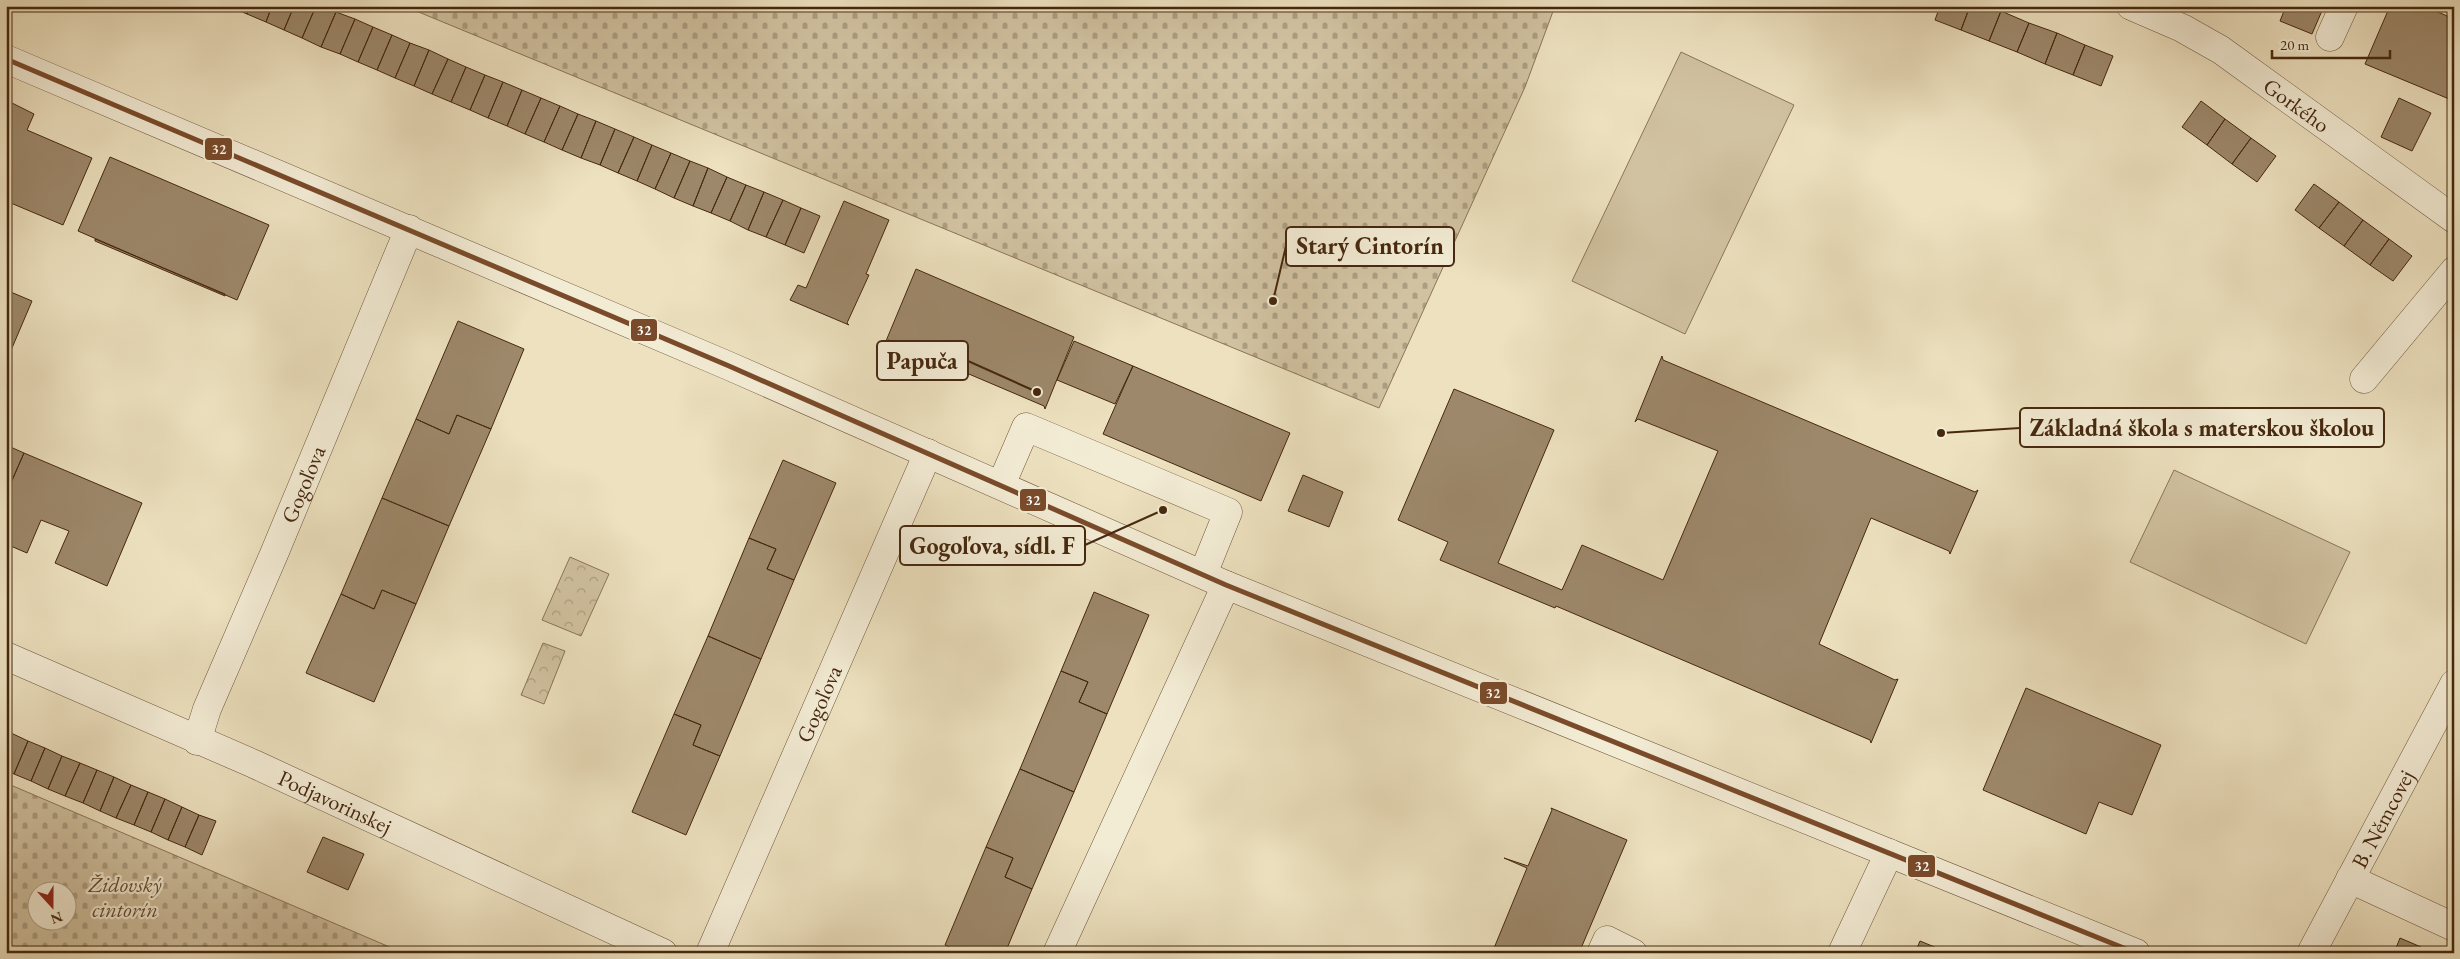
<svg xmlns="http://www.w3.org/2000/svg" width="2460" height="959" viewBox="0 0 2460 959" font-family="'EB Garamond',serif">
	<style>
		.grass { fill: #d1c2a1; stroke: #8c7558 }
		.cemetery { fill: url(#cemetery-stones); stroke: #8c7558; fill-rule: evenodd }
		.park { fill: url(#park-crowns); stroke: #8c7558 }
		.building { fill: #9d886b; stroke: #46280f }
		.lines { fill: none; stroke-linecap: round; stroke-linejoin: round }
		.minor-casing { stroke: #70563b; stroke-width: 29 }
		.minor { stroke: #f3ecd5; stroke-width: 28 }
		.bus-1-casing { stroke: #f3ecd5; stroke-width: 9 }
		.bus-1 { stroke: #7a4b2a; stroke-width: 5 }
		.labels { text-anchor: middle; stroke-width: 4.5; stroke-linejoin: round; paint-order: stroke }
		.street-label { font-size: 22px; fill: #46280f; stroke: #f3ecd5 }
		.park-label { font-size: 22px; font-style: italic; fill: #62472c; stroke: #f3ecd5 }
		.leader { fill: none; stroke: #46280f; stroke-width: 2 }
		.callout-dot { fill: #46280f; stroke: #f3ecd5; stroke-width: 2 }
		.callout { fill: #f3ecd5; stroke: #46280f; stroke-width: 2 }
		.callout-label { font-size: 24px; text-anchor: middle; font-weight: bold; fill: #46280f }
		.line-badge { stroke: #f3ecd5; stroke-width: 2 }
		.badge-label { font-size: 14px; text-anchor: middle; font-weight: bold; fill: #fff }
	</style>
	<defs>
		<pattern id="cemetery-stones" width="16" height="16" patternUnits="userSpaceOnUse" patternTransform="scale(1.25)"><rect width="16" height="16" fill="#d1c2a1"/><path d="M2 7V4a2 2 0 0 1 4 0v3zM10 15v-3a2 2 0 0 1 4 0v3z" fill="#ab9e82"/></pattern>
		<pattern id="park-crowns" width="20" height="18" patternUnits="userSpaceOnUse" patternTransform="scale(1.25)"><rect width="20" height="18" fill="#d1c2a1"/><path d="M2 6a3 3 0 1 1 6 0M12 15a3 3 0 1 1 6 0" fill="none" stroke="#ab9e82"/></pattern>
	</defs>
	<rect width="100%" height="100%" fill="#ede1bf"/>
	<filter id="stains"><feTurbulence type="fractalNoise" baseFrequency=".004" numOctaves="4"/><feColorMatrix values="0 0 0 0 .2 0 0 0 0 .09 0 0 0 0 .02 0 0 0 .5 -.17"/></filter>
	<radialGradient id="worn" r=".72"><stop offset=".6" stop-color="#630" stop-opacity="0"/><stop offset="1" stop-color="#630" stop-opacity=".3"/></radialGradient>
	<path class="grass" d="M 1681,52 L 1794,105 L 1685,334 L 1572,281 Z
		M 2174,470 L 2350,552 L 2306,644 L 2130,562 Z"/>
	<path class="cemetery" d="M 404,6 L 1555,6 L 1525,87 L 1379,408 Z
		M 6,783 L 399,951 L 398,953 L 6,953 ZM 38,892 L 68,892 L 68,922 L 38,922 Z"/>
	<path class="park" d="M 570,557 L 609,574 L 581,636 L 542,620 Z
		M 543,643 L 565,651 L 544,704 L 521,695 Z"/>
	<path class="building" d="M 228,6 L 250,6 L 247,14 Z
		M 250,6 L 272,6 L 266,22 L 247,14 Z
		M 272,6 L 294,6 L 284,30 L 266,22 Z
		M 294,6 L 316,6 L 302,38 L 284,30 Z
		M 316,6 L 324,6 L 336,12 L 321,47 L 302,38 Z
		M 1940,6 L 1970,6 L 1961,30 L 1935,20 Z
		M 1970,6 L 1988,6 L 2001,11 L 1989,41 L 1961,30 Z
		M 2286,6 L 2324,6 L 2312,34 L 2280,21 Z
		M 2390,6 L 2424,6 L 2454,19 L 2454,101 L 2365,64 Z
		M 2001,11 L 2029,23 L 2017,52 L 1989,41 Z
		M 336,12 L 355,19 L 340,54 L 321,47 Z
		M 355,19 L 373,27 L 358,62 L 340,54 Z
		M 2029,23 L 2057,33 L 2045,64 L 2017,52 Z
		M 373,27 L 392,35 L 377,70 L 358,62 Z
		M 2057,33 L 2085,45 L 2073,75 L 2045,64 Z
		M 392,35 L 410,43 L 395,78 L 377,70 Z
		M 410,43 L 429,50 L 414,86 L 395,78 Z
		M 2085,45 L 2113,56 L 2101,86 L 2073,75 Z
		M 429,50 L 448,59 L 432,94 L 414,86 Z
		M 448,59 L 466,67 L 451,102 L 432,94 Z
		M 466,67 L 485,75 L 470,110 L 451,102 Z
		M 485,75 L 503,82 L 488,118 L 470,110 Z
		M 503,82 L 522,90 L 507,126 L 488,118 Z
		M 522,90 L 541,98 L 525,134 L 507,126 Z
		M 541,98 L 560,106 L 544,142 L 525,134 Z
		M 2399,98 L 2431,113 L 2412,151 L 2381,137 Z
		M 6,100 L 34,114 L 27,130 L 92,158 L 63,225 L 6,201 Z
		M 2201,101 L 2225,119 L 2207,145 L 2182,127 Z
		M 560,106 L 578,114 L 562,150 L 544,142 Z
		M 578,114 L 596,121 L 581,158 L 562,150 Z
		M 2225,119 L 2251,138 L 2232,164 L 2207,145 Z
		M 596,121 L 615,129 L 600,165 L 581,158 Z
		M 615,129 L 634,137 L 618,173 L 600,165 Z
		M 634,137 L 652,145 L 637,181 L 618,173 Z
		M 2251,138 L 2276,156 L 2257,182 L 2232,164 Z
		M 652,145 L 671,153 L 655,189 L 637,181 Z
		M 671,153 L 690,161 L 674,198 L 655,189 Z
		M 110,157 L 269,225 L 237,300 L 78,231 Z
		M 690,161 L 708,168 L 693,206 L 674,198 Z
		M 708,168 L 727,177 L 711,213 L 693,206 Z
		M 727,177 L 746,185 L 730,221 L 711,213 Z
		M 2314,184 L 2339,202 L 2319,228 L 2295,210 Z
		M 746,185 L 764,192 L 748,230 L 730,221 Z
		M 764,192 L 783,200 L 766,237 L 748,230 Z
		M 783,200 L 801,208 L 785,245 L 766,237 Z
		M 844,201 L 889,220 L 866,274 L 869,275 L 847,323 L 849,325 L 790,300 L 798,285 L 806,288 Z
		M 2339,202 L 2363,220 L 2344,246 L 2319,228 Z
		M 801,208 L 820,216 L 804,253 L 785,245 Z
		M 2363,220 L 2389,239 L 2370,265 L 2344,246 Z
		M 95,239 L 225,294 L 225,296 L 95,241 Z
		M 2389,239 L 2412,256 L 2393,281 L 2370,265 Z
		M 916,269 L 1074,337 L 1045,409 L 1044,406 L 889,340 L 886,341 Z
		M 6,290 L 32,301 L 6,362 Z
		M 458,321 L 524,349 L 491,429 L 457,415 L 449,434 L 416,419 Z
		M 1074,341 L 1133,366 L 1115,404 L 1057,380 Z
		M 1662,356 L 1663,360 L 1975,492 L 1978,490 L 1950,554 L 1949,551 L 1871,518 L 1819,644 L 1895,680 L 1898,679 L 1871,743 L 1870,740 L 1556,606 L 1555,608 L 1440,560 L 1448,542 L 1398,520 L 1454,389 L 1554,430 L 1498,563 L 1562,590 L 1582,545 L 1663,580 L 1718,451 L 1638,419 L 1635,422 Z
		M 1133,366 L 1290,433 L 1261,501 L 1103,434 Z
		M 457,415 L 491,429 L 449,526 L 382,498 L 416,419 L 449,434 Z
		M 6,445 L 24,453 L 6,494 Z
		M 24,453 L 142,503 L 107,586 L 55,563 L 69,531 L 41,520 L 27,553 L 6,544 L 6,494 Z
		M 783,460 L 836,483 L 794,580 L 767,569 L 776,549 L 749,538 Z
		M 1303,475 L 1343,492 L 1329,527 L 1288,511 Z
		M 382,498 L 449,526 L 416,604 L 382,590 L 374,609 L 341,594 Z
		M 749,538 L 776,549 L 767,569 L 794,580 L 761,659 L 708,636 Z
		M 382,590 L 416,604 L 374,702 L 306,673 L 341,594 L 374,609 Z
		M 1094,592 L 1149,615 L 1107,714 L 1079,702 L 1088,682 L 1061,671 Z
		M 708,636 L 761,659 L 720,756 L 693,745 L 701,725 L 674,714 Z
		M 1061,671 L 1088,682 L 1079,702 L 1107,714 L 1074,792 L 1020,769 Z
		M 2026,688 L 2161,745 L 2132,815 L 2099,802 L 2086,834 L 1983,790 Z
		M 674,714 L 701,725 L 693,745 L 720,756 L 686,835 L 632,812 Z
		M 11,733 L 28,741 L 14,774 L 6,770 L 6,745 Z
		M 28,741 L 45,748 L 31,781 L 14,774 Z
		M 45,748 L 62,756 L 48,789 L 31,781 Z
		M 62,756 L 80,763 L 65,796 L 48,789 Z
		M 80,763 L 97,770 L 83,803 L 65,796 Z
		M 1020,769 L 1074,792 L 1032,889 L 1005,877 L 1013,858 L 986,847 Z
		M 97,770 L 114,777 L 100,811 L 83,803 Z
		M 114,777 L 131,785 L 116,818 L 100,811 Z
		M 131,785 L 148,792 L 134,825 L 116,818 Z
		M 148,792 L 165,799 L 151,832 L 134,825 Z
		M 165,799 L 182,807 L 168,840 L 151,832 Z
		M 182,807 L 199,815 L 185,847 L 168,840 Z
		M 1551,808 L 1627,840 L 1579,953 L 1492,953 L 1527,868 L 1504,858 L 1528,866 L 1552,810 Z
		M 199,815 L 216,821 L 202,855 L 185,847 Z
		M 323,837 L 364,854 L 348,890 L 307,872 Z
		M 986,847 L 1013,858 L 1005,877 L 1032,889 L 1005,953 L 962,953 L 945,945 Z
		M 2400,938 L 2435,953 L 2394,953 Z
		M 1920,941 L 1949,953 L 1915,953 Z"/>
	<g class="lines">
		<defs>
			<g id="minor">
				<path id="s1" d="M 2131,6 L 2182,28 L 2221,50 L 2454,219"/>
				<path d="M 2330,37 L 2344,6"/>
				<path d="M 6,59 L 729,366 L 1226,585 L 2136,953"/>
				<path d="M 2364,379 L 2454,271"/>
				<path d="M 1001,485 L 1026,427 L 1228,512 L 1203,574"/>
				<path id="s2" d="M 6,656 L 254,764 L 663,953"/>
				<path id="s3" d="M 197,741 L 207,709 L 274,554 L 409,229"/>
				<path d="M 2350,879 L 2454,927"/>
				<path id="s4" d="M 710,953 L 928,453"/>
				<path d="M 1057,953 L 1226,585"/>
				<path d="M 1601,953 L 1607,940 L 1633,953"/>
				<path d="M 1842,953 L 1889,853"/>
				<path id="s5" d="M 2311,953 L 2454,684"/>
			</g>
		</defs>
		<use href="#minor" class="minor-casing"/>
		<use href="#minor" class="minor"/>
		<defs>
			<path id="bus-1" d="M 6,59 L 729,366 L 1226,585 L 2136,953"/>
		</defs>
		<use href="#bus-1" class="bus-1-casing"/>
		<use href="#bus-1" class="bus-1"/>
	</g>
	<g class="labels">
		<g class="street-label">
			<text dy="8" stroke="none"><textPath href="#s1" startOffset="194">Gorkého</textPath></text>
			<text dy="8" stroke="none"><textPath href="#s3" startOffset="278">Gogoľova</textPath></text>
			<text dy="8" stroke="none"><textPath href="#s4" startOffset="272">Gogoľova</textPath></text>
			<text dy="8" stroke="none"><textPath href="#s2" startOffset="360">Podjavorinskej</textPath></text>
			<text dy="8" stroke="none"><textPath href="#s5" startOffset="152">B. Němcovej</textPath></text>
		</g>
		<g class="park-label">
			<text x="125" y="892">Židovský<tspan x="125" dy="25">cintorín</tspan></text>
		</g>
	</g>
	<path class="leader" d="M1273 301L1286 246M1037 392L968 361M1941 433L2020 428M1163 510L1085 545"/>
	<g class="callout-dot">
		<circle cx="1273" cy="301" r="5"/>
		<circle cx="1037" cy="392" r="5"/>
		<circle cx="1941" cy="433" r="5"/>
		<circle cx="1163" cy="510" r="5"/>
	</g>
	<g class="callout">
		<rect x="1286" y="227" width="168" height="39" rx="5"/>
		<rect x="877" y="341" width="91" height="39" rx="5"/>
		<rect x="2020" y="408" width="364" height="39" rx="5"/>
		<rect x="900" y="526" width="185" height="39" rx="5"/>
	</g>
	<g class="callout-label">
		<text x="1370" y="254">Starý Cintorín</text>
		<text x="922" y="369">Papuča</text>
		<text x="2202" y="436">Základná škola s materskou školou</text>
		<text x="992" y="554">Gogoľova, sídl. F</text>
	</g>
	<g class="line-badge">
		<rect x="204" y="137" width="29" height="24" rx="5" fill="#7a4b2a"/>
		<rect x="630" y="318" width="28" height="24" rx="5" fill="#7a4b2a"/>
		<rect x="1019" y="488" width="28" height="24" rx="5" fill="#7a4b2a"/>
		<rect x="1479" y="681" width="29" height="24" rx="5" fill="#7a4b2a"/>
		<rect x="1907" y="854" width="29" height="24" rx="5" fill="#7a4b2a"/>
	</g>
	<g class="badge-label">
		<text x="219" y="154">32</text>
		<text x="644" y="335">32</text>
		<text x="1033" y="505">32</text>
		<text x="1493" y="698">32</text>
		<text x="1922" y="871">32</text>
	</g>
	<rect width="2460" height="959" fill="none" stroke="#ede1bf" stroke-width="25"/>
	<rect x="8" y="8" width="2445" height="944" fill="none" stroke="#46280f" stroke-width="2.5"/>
	<rect x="12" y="12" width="2435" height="934" fill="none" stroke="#46280f"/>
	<g transform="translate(52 906) rotate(159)"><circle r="24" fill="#f3ecd5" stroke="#ae9e86"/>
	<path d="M0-4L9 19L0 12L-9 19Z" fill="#8f2418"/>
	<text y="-8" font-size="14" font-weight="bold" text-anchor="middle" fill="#46280f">N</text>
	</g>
	<path d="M2272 50v8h118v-8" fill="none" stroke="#46280f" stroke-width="2.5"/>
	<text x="2280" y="50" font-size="15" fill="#46280f" stroke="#f3ecd5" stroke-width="4" paint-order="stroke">20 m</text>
	<rect width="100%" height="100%" filter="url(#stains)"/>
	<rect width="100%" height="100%" fill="url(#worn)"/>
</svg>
